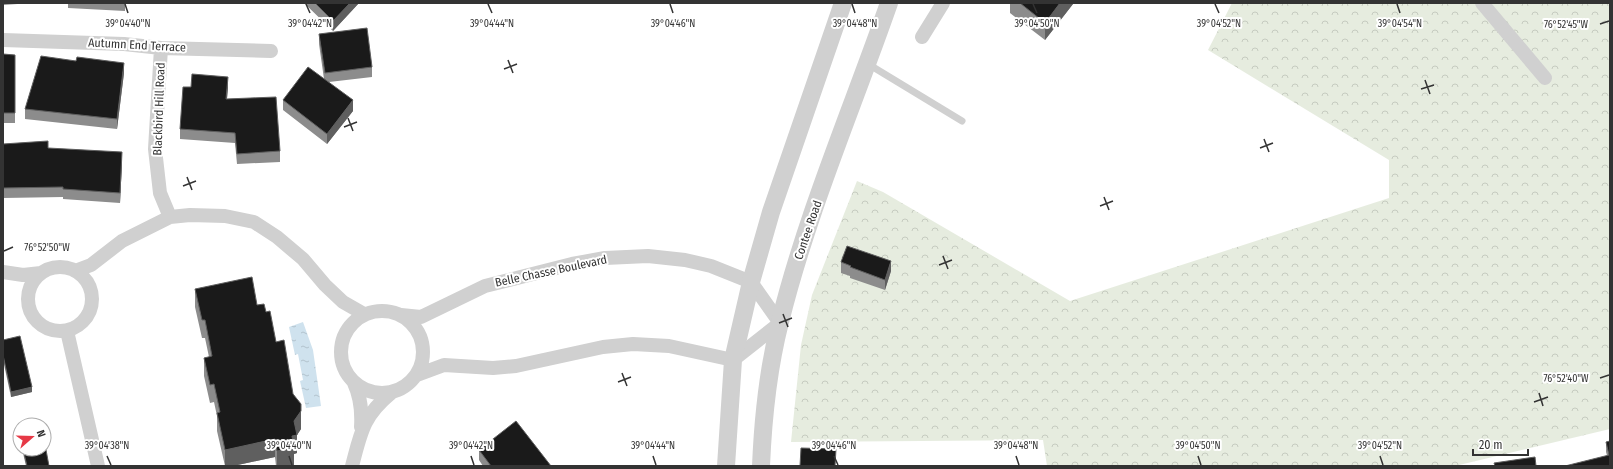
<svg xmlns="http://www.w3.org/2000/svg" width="1613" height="469" viewBox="0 0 1613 469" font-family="'Fira Sans Condensed',sans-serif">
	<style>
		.forest { fill: url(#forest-crowns) }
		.water { fill: url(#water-ripples) }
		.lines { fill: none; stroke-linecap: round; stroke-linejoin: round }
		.service { stroke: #d0d0d0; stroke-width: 7 }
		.minor { stroke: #d0d0d0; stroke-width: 14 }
		.tertiary { stroke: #d0d0d0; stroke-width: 18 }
		.wall { fill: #8c8c8c }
		.shaded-wall { fill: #5f5f5f }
		.building { fill: #1a1a1a; stroke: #5f5f5f }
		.ticks { fill: none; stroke: #333; stroke-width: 1.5 }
		.labels { text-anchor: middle; stroke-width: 4; stroke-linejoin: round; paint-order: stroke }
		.street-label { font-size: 12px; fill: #333; stroke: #fff }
		.ticks-label { font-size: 10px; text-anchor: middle; fill: #333; stroke: #fff; stroke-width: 4; stroke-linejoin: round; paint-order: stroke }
	</style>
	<defs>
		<pattern id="forest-crowns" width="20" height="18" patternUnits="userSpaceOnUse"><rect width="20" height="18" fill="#e6ecdf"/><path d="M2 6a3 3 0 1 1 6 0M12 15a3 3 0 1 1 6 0" fill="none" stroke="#c6cbc0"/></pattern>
		<pattern id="water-ripples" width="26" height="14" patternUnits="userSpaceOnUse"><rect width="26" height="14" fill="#cfe2ee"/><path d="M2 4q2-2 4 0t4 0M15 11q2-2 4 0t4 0" fill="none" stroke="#b2c2cd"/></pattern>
	</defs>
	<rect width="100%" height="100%" fill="#fff"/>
	<path class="forest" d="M 1232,3 L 1610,3 L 1610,429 L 1455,466 L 1047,466 L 1043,440 L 791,442 L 801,345 L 812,295 L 857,181 L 883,192 L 1070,301 L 1389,198 L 1389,160 L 1208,50 Z"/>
	<path class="water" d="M 303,322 L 313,350 L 321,406 L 306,408 L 300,381 L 303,380 L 298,354 L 295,355 L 289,327 Z"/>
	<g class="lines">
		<path class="service" d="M 868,64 L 962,121"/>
		<path class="minor" d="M 1482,3 L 1545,78
			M 922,37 L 943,3
			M 3,40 L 124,44 L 161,48 L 271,51
			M 161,48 L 155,149 L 160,193 L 170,217
			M28 299a32 32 0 1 1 64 0a32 32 0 1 1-64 0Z
			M 75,271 L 91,265 L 122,241 L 170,217 L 190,215 L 225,216 L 254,222 L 277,237 L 303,259 L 325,285 L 343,302 L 364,314
			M 3,272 L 23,275 L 41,273
			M341 352a41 41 0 1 1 82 0a41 41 0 1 1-82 0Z
			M 401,315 L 421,317 L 485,286 L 572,264 L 605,258 L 648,256 L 685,260 L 711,266 L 751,282 L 780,323 L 733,360 L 669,346 L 633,344 L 603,347 L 516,366 L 493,368 L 444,365 L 417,375
			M 67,331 L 98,466
			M 354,383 C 361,398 362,411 361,427
			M 352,466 C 361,432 363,416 391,393"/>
		<path class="tertiary" d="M 726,466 L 733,360 L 751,282 L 771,212 L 843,3
			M 761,466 C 763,418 768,369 780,322 C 807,213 852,109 889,3"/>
	</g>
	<path class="wall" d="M 3,3 L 32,3 L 3,5 Z
		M 68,3 L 125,3 L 125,11 L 68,8 Z
		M 304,3 L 359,3 L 333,31 Z
		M 1010,3 L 1073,3 L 1073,4 L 1045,40 L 1010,13 Z
		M 319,34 L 372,67 L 372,77 L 329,82 L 353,111 L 327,144 L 283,110 L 283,100 L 324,79 L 319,44 Z
		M 3,54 L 15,55 L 15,123 L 3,123 Z
		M 124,73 L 117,129 L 25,119 L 25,109 Z
		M 191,87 L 228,87 L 227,99 L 280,151 L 280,162 L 237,164 L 235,143 L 180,139 L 180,129 Z
		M 3,144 L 48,148 L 122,162 L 120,203 L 63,199 L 63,197 L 3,198 Z
		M 841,262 L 891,271 L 885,290 L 850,278 L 850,276 L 841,273 Z
		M 195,289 L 257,305 L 266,312 L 276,342 L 293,394 L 301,404 L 301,429 L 297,435 L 297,453 L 294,454 L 294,466 L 276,466 L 275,457 L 233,466 L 225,466 L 217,431 L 217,416 L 214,402 L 210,403 L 204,376 L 204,358 L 209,357 L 205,338 L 202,338 L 195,307 Z
		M 3,340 L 32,392 L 11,397 L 3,360 Z
		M 1610,441 L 1610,466 L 1606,452 L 1606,442 Z
		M 22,449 L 44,449 L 49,466 L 26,466 Z
		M 479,450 L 551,466 L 483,466 L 479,460 Z"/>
	<path class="shaded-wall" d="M 350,3 L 359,3 L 333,31 L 333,21 Z
		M 1060,3 L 1073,3 L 1073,4 L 1045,40 L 1045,23 Z
		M 124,63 L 124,73 L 117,129 L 117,119 Z
		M 228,77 L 228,87 L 226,109 L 226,99 Z
		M 353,100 L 353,111 L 327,144 L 327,134 Z
		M 122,152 L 122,162 L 120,203 L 120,193 Z
		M 891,261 L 891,271 L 885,290 L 885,280 Z
		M 32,387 L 32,392 L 11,397 L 11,392 Z
		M 301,411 L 301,429 L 297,435 L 297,453 L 294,454 L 294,466 L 277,466 L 277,451 L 292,436 L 294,421 Z
		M 275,439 L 275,457 L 233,466 L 225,466 L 225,450 Z"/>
	<path class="building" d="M 315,3 L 350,3 L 333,21 Z
		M 1020,3 L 1060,3 L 1045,23 Z
		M 367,28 L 372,67 L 325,73 L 319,34 Z
		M 3,54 L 15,55 L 15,113 L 3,113 Z
		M 41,56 L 76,61 L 77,57 L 124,63 L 117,119 L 25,109 Z
		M 308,67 L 353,100 L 327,134 L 283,100 Z
		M 192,74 L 228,77 L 226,99 L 276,97 L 280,151 L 237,154 L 235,133 L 180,129 L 183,87 L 191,87 Z
		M 48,141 L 48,148 L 122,152 L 120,193 L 63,189 L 63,187 L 3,188 L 3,144 Z
		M 847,246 L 891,261 L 885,280 L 850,267 L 851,266 L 841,262 Z
		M 252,277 L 257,305 L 264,304 L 266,312 L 270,311 L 276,342 L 284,340 L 293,394 L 301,404 L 301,411 L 294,421 L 297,435 L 292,436 L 294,448 L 277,451 L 275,439 L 225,450 L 217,413 L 220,412 L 214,384 L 210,385 L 204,358 L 212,356 L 205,320 L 202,320 L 195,289 Z
		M 20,336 L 32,387 L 11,392 L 3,355 L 3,340 Z
		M 516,421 L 551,466 L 491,466 L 479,450 Z
		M 44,439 L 49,466 L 27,466 L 23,449 L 44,449 Z
		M 1610,441 L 1610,466 L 1565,466 L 1609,455 L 1606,442 Z
		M 801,448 L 836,449 L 835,466 L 800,466 Z
		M 1535,457 L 1536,466 L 1495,466 L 1494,463 Z"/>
	<path class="ticks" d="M 125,4 L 128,13M 306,4 L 310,13M 488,4 L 492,13M 670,4 L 673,13M 852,4 L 855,13M 1033,4 L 1037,13M 1215,4 L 1219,13M 1397,4 L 1400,13M 1600,24 L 1609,21M 508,60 L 513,73M 504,69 L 517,64M 1425,80 L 1430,94M 1421,89 L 1434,85M 348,118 L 353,131M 344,127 L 357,122M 1264,139 L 1269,152M 1260,148 L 1273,143M 187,177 L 192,190M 183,186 L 196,181M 1104,197 L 1109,210M 1100,206 L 1113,201M 4,251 L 13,247M 943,256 L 948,269M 939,265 L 952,260M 783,314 L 788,327M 779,323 L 792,318M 622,373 L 627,386M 1600,378 L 1609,375M 618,382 L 631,377M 1539,393 L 1543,406M 1534,402 L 1548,397M 107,456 L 111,465M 289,456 L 292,465M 471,456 L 474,465M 653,456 L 656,465M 834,456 L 838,465M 1016,456 L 1019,465M 1198,456 L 1201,465M 1380,456 L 1383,465"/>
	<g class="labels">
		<g class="street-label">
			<text transform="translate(137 45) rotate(3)" y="4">Autumn End Terrace</text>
			<text transform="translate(159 109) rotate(-88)" y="4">Blackbird Hill Road</text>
			<text transform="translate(808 230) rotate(-71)" y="4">Contee Road</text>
			<text transform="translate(551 271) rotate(-12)" y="4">Belle Chasse Boulevard</text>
		</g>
	</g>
	<g class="ticks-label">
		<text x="1037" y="27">39°04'50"N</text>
		<text x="1219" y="27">39°04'52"N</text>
		<text x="1400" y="27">39°04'54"N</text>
		<text x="128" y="27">39°04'40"N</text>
		<text x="310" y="27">39°04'42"N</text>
		<text x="492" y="27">39°04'44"N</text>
		<text x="673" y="27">39°04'46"N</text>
		<text x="855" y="27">39°04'48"N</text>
		<text x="1566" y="28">76°52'45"W</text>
		<text x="47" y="251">76°52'50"W</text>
		<text x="1566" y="382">76°52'40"W</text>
		<text x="107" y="449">39°04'38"N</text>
		<text x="289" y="449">39°04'40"N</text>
		<text x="471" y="449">39°04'42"N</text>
		<text x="653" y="449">39°04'44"N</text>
		<text x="834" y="449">39°04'46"N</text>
		<text x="1016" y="449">39°04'48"N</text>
		<text x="1198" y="449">39°04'50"N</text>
		<text x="1380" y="449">39°04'52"N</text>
	</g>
	<rect width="1613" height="469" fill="none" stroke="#333333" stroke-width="8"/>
	<g transform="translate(32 437) rotate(70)"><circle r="19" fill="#ffffff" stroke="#adadad"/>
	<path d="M0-3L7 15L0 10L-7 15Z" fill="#e63946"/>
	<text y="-6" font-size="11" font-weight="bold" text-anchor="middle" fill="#333333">N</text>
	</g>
	<path d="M1473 449v6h55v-6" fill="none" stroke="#333333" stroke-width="2"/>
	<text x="1479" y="449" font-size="12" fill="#333333" stroke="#ffffff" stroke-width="3" paint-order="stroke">20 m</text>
</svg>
